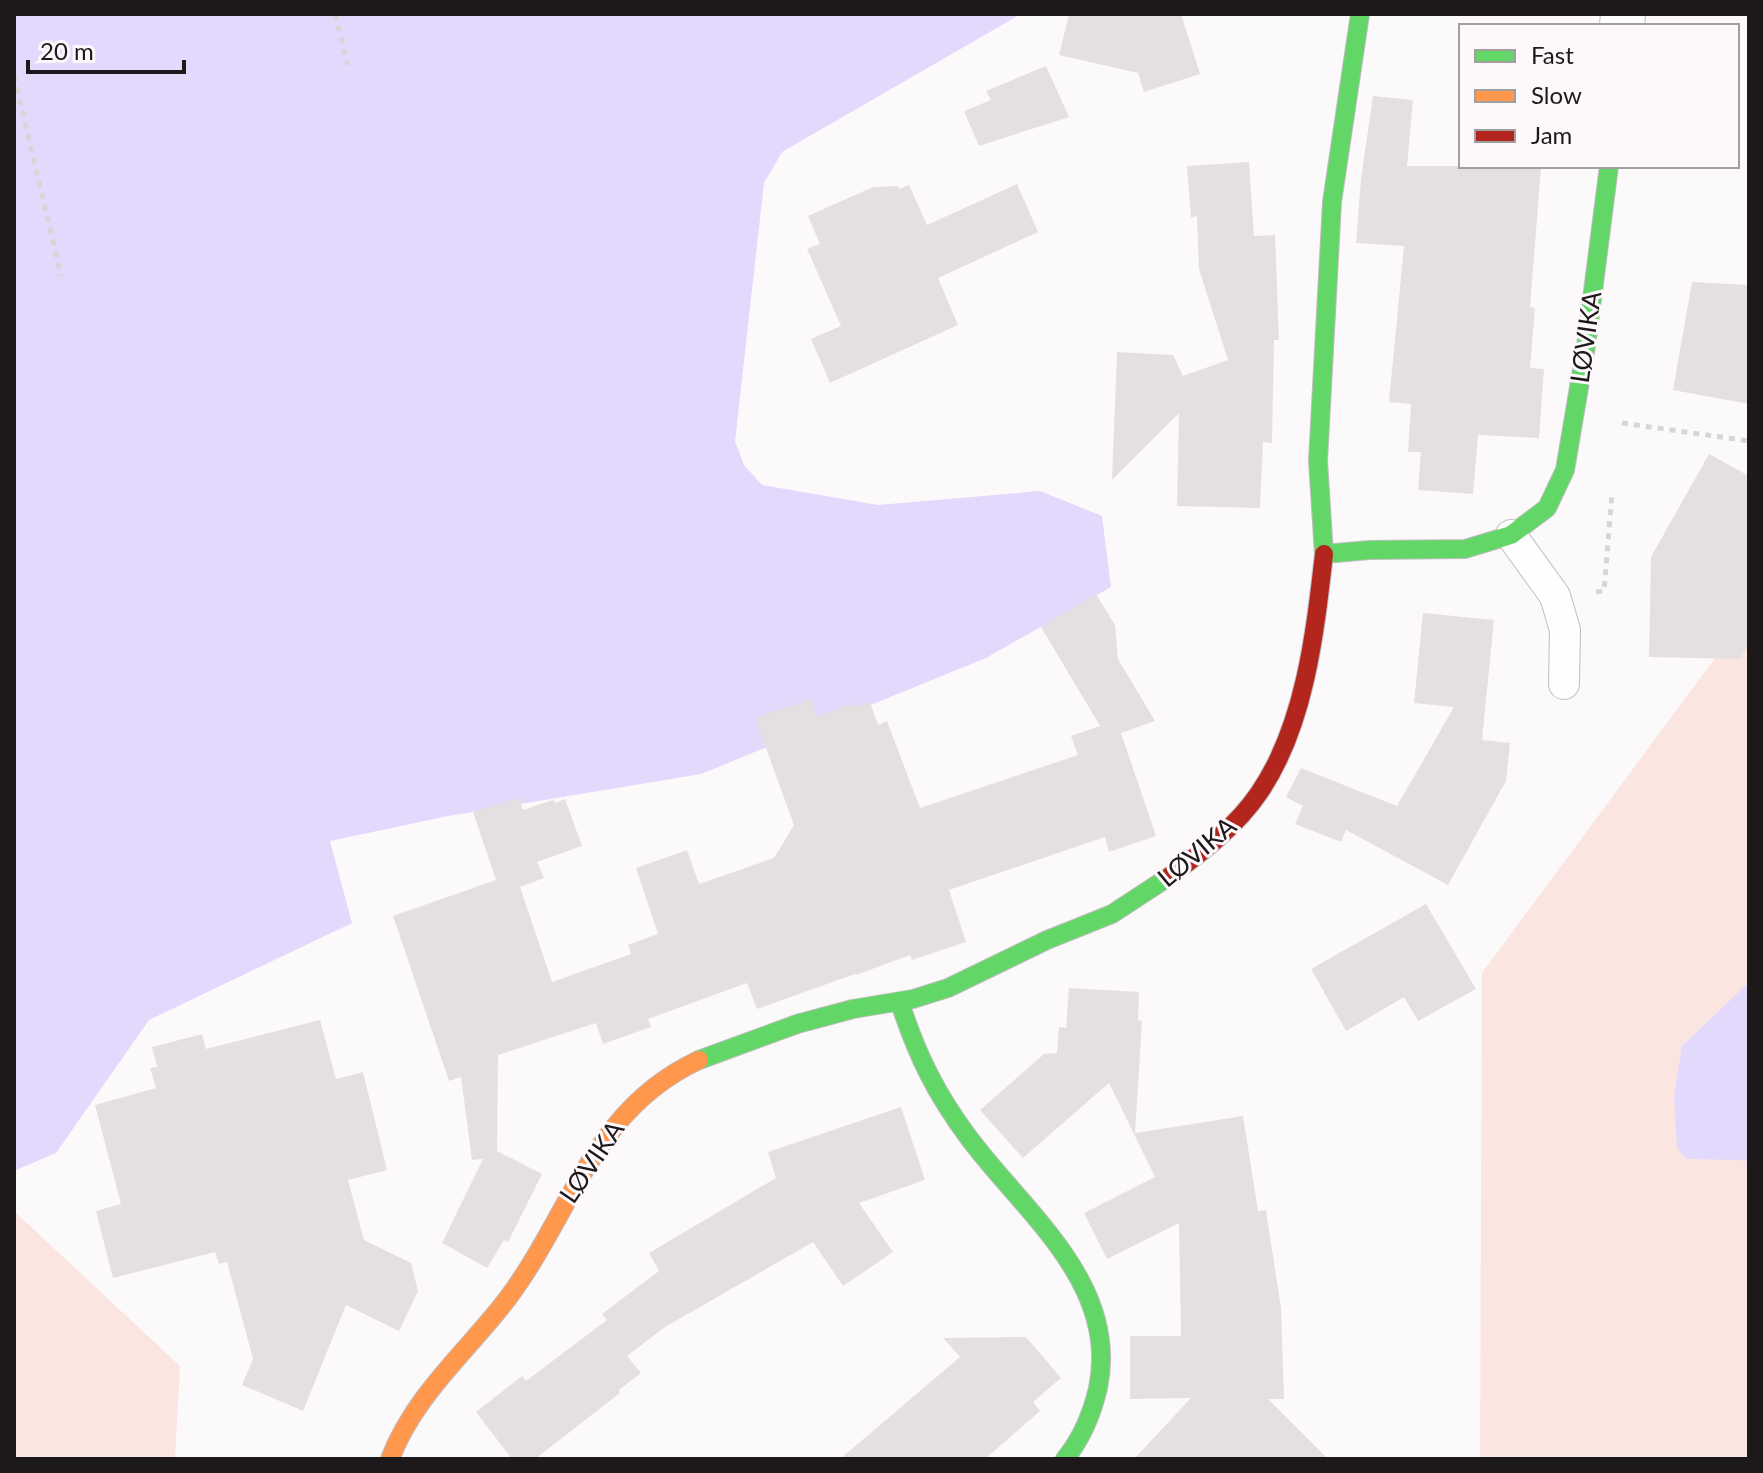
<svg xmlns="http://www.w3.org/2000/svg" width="1763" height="1473" viewBox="0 0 1763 1473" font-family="Lato,sans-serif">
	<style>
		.green { fill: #fbe5e1 }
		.water { fill: #e3d9fc }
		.building { fill: #e4e0e2 }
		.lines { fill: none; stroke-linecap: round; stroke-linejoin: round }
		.lane-casing { stroke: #c1bdbf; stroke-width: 32 }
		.street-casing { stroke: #c1bdbf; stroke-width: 46 }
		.fast-casing { stroke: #c1bdbf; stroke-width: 20 }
		.slow-casing { stroke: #c1bdbf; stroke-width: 20 }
		.jam-casing { stroke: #c1bdbf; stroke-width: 20 }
		.path { stroke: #d7d6d6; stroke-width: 5; stroke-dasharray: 6 6; stroke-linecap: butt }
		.lane { stroke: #fffefe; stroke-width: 30 }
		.street { stroke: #fffefe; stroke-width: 44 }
		.fast { stroke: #63d668; stroke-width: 18 }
		.slow { stroke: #ff974d; stroke-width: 18 }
		.jam { stroke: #b3261e; stroke-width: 18 }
		.labels { text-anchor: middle; stroke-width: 6; stroke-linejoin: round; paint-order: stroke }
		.street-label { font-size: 26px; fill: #1d191b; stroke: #fdf8fb }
	</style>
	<rect width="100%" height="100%" fill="#fcf9fb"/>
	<path class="green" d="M 1749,612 L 1749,982 L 1682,1046 L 1742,1160 L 1749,1162 L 1749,1459 L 1480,1459 L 1482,973 Z
		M 14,1211 L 180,1366 L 175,1459 L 14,1459 Z"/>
	<path class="water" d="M 14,14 L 1021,14 L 782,152 L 764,183 L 735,441 L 744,465 L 762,485 L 878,505 L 1040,491 L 1102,516 L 1111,587 L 986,658 L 701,774 L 448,816 L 330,841 L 352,923 L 149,1020 L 56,1153 L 14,1171 Z
		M 1749,982 L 1749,1162 L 1742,1160 L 1686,1159 L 1677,1148 L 1674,1096 L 1682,1046 Z"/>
	<path class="building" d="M 1069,14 L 1181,14 L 1200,74 L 1144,92 L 1138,73 L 1059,55 Z
		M 1046,66 L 1069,117 L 979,146 L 964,111 L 991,100 L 986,91 Z
		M 1373,96 L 1413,100 L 1407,166 L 1533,166 L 1541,168 L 1530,307 L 1535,308 L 1530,368 L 1544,369 L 1539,438 L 1478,435 L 1473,494 L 1418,490 L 1421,452 L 1408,452 L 1411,404 L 1389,402 L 1404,246 L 1356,243 L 1361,179 Z
		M 1249,162 L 1254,236 L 1275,235 L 1279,340 L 1274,340 L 1272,443 L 1263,442 L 1260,508 L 1177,506 L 1179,413 L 1112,480 L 1117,352 L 1173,355 L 1183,376 L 1228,360 L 1199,269 L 1197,215 L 1191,218 L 1187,166 Z
		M 1017,184 L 1038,232 L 938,278 L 958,325 L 830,383 L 811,339 L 841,326 L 807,249 L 820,244 L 808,216 L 873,187 L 898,186 L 899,189 L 909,185 L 927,225 Z
		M 1692,282 L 1749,285 L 1749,404 L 1673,390 Z
		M 1709,454 L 1749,476 L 1749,644 L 1740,659 L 1649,657 L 1651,557 Z
		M 1096,594 L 1115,625 L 1118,659 L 1155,721 L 1121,733 L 1156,836 L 1109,852 L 1105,837 L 949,890 L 966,942 L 912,960 L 910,955 L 856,975 L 852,966 L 855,974 L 757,1009 L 747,983 L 648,1019 L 651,1027 L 603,1044 L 596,1023 L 498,1055 L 497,1151 L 542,1174 L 508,1242 L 504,1240 L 487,1268 L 442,1243 L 483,1159 L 472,1160 L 461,1077 L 449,1081 L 393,916 L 496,880 L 473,812 L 519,798 L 523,810 L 553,800 L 555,803 L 565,799 L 582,846 L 537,862 L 544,878 L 520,887 L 552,982 L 631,954 L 628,945 L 658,934 L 636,868 L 687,850 L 699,884 L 774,858 L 794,825 L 755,718 L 811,699 L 817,717 L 854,703 L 855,708 L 870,702 L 878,725 L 887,721 L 920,808 L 1078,755 L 1071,736 L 1100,726 L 1041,627 Z
		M 1423,613 L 1494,620 L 1482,740 L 1510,743 L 1506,781 L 1448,885 L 1346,830 L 1341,842 L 1295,824 L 1303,806 L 1286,797 L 1301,768 L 1397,806 L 1454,707 L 1414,703 Z
		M 1426,904 L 1476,989 L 1418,1021 L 1404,997 L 1346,1031 L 1311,969 Z
		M 1069,988 L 1139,992 L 1138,1020 L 1142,1021 L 1135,1133 L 1243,1116 L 1258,1211 L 1266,1210 L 1281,1308 L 1284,1399 L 1268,1399 L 1328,1459 L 1134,1459 L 1191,1398 L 1130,1399 L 1130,1336 L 1181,1336 L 1179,1223 L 1107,1259 L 1084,1213 L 1155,1177 L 1109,1083 L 1023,1158 L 980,1110 L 1044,1054 L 1057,1053 L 1059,1027 L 1066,1028 Z
		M 320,1020 L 336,1079 L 363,1072 L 387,1170 L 348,1180 L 364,1240 L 411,1263 L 418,1291 L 399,1331 L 346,1305 L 303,1411 L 242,1385 L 253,1359 L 227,1262 L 219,1264 L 215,1252 L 113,1278 L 96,1211 L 121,1204 L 95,1105 L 156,1088 L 150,1068 L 157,1067 L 152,1047 L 202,1034 L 206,1049 Z
		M 901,1107 L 925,1180 L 859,1203 L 893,1252 L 843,1286 L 813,1242 L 665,1327 L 627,1356 L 641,1373 L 619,1390 L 620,1393 L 535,1459 L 512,1459 L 476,1412 L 522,1376 L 526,1381 L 607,1320 L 602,1314 L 659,1271 L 649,1253 L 776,1178 L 768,1152 Z
		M 1026,1337 L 1061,1378 L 1033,1402 L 1040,1411 L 985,1459 L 840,1459 L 960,1357 L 943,1338 Z"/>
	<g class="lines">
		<defs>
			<path id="lane" d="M 1511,535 L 1555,596 L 1565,630 L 1564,684"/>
			<path id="street" d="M 1622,26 L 1623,14"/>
			<path id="fast" d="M 1360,14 L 1332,202 L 1318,461 L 1324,554 L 1370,550 L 1465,549 L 1511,535 L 1547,508 L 1565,470 L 1586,346 L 1609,166
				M 900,1003 C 917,1055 936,1094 969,1138 C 1024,1212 1120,1284 1098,1388 C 1092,1414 1082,1438 1065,1459
				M 699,1060 L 797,1024 L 853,1009 L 913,999 L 948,988 L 1047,940 L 1112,914 L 1170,876"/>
			<path id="slow" d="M 390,1459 C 415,1394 467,1352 508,1298 C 572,1212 593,1109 699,1060"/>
			<path id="jam" d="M 1170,876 C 1202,852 1236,827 1259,793 C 1305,726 1315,633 1324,554"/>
		</defs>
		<use href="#lane" class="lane-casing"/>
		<use href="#street" class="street-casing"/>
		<use href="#fast" class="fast-casing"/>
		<use href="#slow" class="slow-casing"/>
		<use href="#jam" class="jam-casing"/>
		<path class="path" d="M 335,14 L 348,65
			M 14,76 L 61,276
			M 1622,423 L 1749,441
			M 1596,592 L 1604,591 L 1612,493"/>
		<use href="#lane" class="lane"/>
		<use href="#street" class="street"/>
		<use href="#fast" class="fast"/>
		<use href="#slow" class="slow"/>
		<use href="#jam" class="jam"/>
	</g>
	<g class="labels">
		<g class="street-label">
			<text transform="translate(1586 337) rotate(-82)" y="9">LØVIKA</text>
			<text transform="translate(1197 852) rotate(-40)" y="9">LØVIKA</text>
			<text transform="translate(592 1162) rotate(-56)" y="9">LØVIKA</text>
		</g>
	</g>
	<rect width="1763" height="1473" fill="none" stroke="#1d191b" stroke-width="32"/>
	<rect x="1459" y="24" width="280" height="144" fill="#fdf8fb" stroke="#a39fa1" stroke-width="2"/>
	<rect x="1475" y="50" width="40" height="12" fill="#63d668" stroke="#a39fa1" stroke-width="2"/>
	<text x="1531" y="64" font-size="24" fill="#1d191b">Fast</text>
	<rect x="1475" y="90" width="40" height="12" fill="#ff974d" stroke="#a39fa1" stroke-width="2"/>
	<text x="1531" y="104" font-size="24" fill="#1d191b">Slow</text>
	<rect x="1475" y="130" width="40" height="12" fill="#b3261e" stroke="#a39fa1" stroke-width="2"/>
	<text x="1531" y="144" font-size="24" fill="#1d191b">Jam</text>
	<path d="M28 60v12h156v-12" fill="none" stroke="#1d191b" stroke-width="4"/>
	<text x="40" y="60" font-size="24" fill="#1d191b" stroke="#fdf8fb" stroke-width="6" paint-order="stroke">20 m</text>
</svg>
